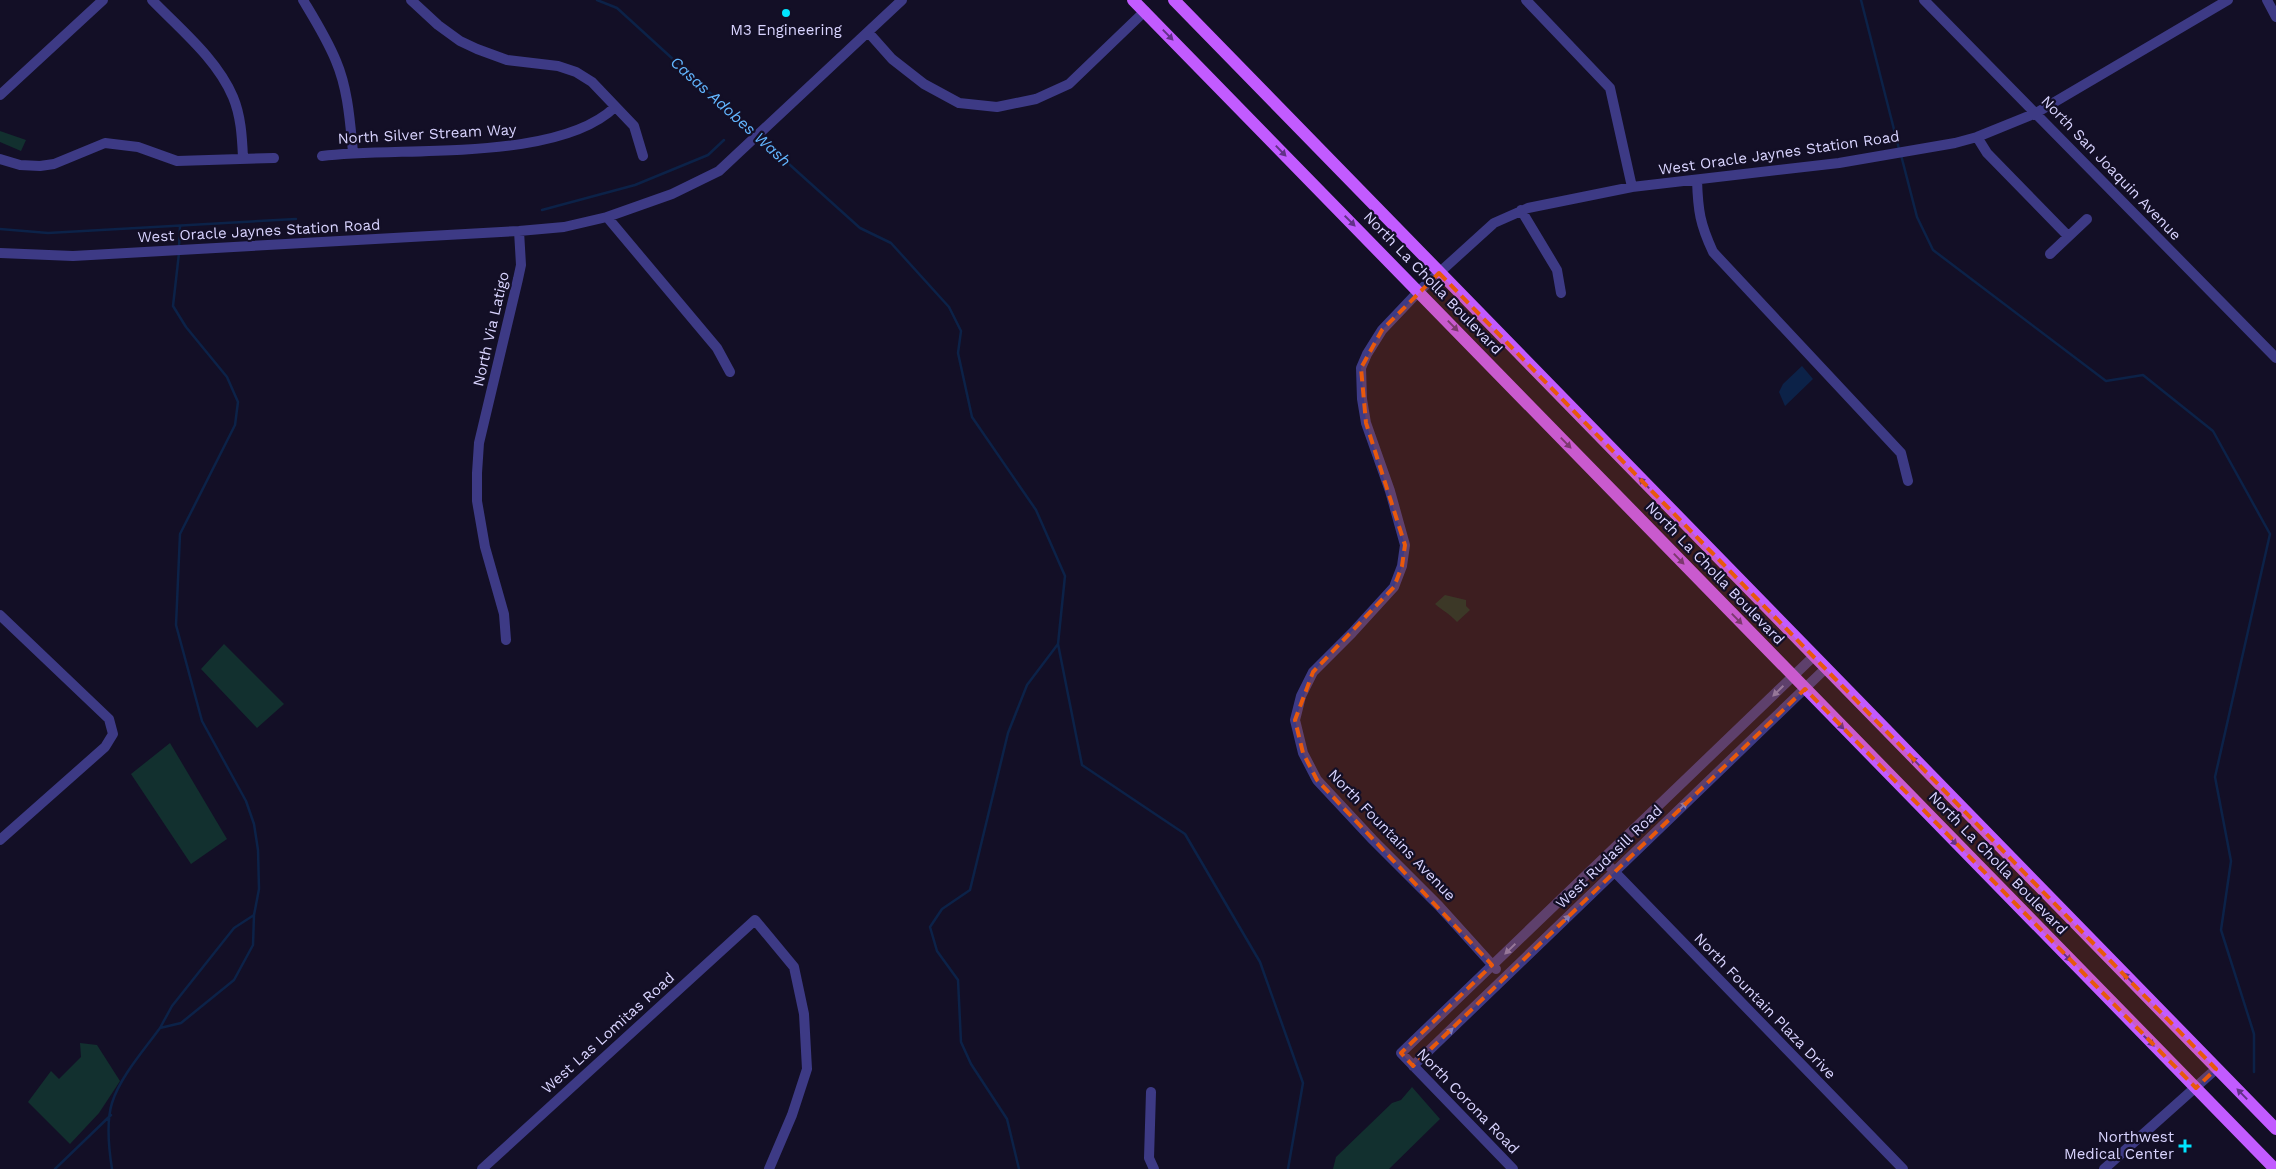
<svg xmlns="http://www.w3.org/2000/svg" width="2276" height="1169" viewBox="0 0 2276 1169" font-family="'Work Sans',sans-serif">
	<style>
		.green { fill: #12302f }
		.water { fill: #0c2248 }
		.lines { fill: none; stroke-linecap: round; stroke-linejoin: round }
		.stream { stroke: #0c2248; stroke-width: 2.5 }
		.minor { stroke: #3d3a85; stroke-width: 10 }
		.major { stroke: #c25bff; stroke-width: 12 }
		.oneway { fill: #623188 }
		.oneway2 { fill: #837fbc }
		.marked { fill: #e8590c; fill-opacity: 0.2; stroke: #e8590c; stroke-width: 4; stroke-dasharray: 10 6; stroke-linejoin: round }
		.poi-dot { fill: #00e5ff; stroke: #130f26; stroke-width: 2 }
		.labels { text-anchor: middle; stroke-width: 4.5; stroke-linejoin: round; paint-order: stroke }
		.poi-label { font-size: 15px; fill: #d9d4ff; stroke: #130f26 }
		.street-label { font-size: 15px; fill: #d9d4ff; stroke: #130f26 }
		.water-label { font-size: 16px; font-style: italic; fill: #62b6ff; stroke: #130f26 }
	</style>
	<rect width="100%" height="100%" fill="#130f26"/>
	<path class="green" d="M 0,131 L 26,140 L 21,151 L 0,142 Z
		M 1445,595 L 1466,600 L 1466,606 L 1470,610 L 1457,622 C 1449,613 1443,611 1435,604 Z
		M 224,644 L 284,704 L 257,728 L 201,669 Z
		M 170,743 L 227,839 L 191,864 L 131,774 Z
		M 80,1043 L 97,1045 L 120,1081 L 99,1113 L 70,1144 L 28,1102 L 51,1071 L 59,1079 L 81,1057 Z
		M 1412,1087 L 1440,1119 L 1389,1169 L 1333,1169 L 1336,1157 L 1392,1103 L 1401,1100 Z"/>
	<path class="water" d="M 1802,366 L 1813,379 L 1785,406 L 1779,392 L 1783,384 Z"/>
	<g class="lines">
		<path class="stream" d="M 597,0 L 617,8 L 755,134
			M 1861,0 L 1899,149
			M 738,118 L 738,126
			M 759,137 L 860,228 L 891,243 L 949,307 L 961,331 L 958,353 L 972,417 L 1036,510 L 1065,576 L 1058,644 L 1027,685 L 1008,733 L 970,890 L 942,909 L 930,927 L 937,951 L 958,980 L 961,1042 L 971,1064 L 1007,1119 L 1019,1169
			M 1901,155 L 1917,217 L 1933,250 L 2106,381 L 2143,375 L 2213,431 L 2270,534 L 2215,777 L 2231,861 L 2221,930 L 2254,1034 L 2254,1072
			M 542,210 L 635,185 L 708,155 L 724,140
			M 0,229 L 48,233 L 296,219
			M 179,247 L 180,226
			M 1058,644 L 1082,765 L 1185,834 L 1260,962 L 1303,1083 L 1288,1169
			M 160,1028 L 172,1006 L 234,928 L 254,915
			M 55,1169 L 111,1115
			M 112,1169 C 109,1150 106,1122 112,1103 C 120,1077 144,1050 160,1028 L 181,1023 L 234,980 L 253,945 L 254,915 L 259,889 L 258,850 L 254,824 L 246,801 L 202,721 L 176,625 L 180,534 L 235,425 L 238,402 L 227,377 L 186,327 L 173,306 L 179,253"/>
		<path class="minor" d="M 152,0 C 180,29 217,59 233,97 C 241,116 242,137 243,157
			M 303,0 C 315,20 327,39 336,61 C 348,89 350,122 353,152
			M 411,0 L 438,25 L 460,41 L 477,49 L 507,60 L 558,66 L 576,72 L 592,82 L 634,126 L 643,156
			M 1526,0 L 1610,88 L 1632,187
			M 1924,0 L 2276,358
			M 2267,0 L 2276,17
			M 868,32 L 892,59 L 924,84 L 959,103 L 997,107 L 1036,99 L 1069,84 L 1145,11
			M 0,95 L 103,0
			M 1977,137 L 1987,153 L 2068,236
			M 322,156 C 401,146 557,163 615,107
			M 0,159 L 20,165 L 40,166 L 54,164 L 105,143 L 138,147 L 177,161 L 274,158
			M 1697,180 C 1698,211 1700,224 1713,252 L 1901,453 L 1908,481
			M 1521,210 L 1557,270 L 1561,293
			M 607,217 L 717,348 L 730,372
			M 0,253 L 73,256 L 519,231 L 564,227 L 607,217 L 672,194 L 719,171 L 902,0
			M 2050,254 L 2087,219
			M 0,615 L 109,719 L 113,734 L 105,747 L 0,840
			M 506,640 L 504,614 L 485,547 L 477,501 L 477,473 L 479,443 L 518,279 L 521,265 L 519,231
			M 1607,864 L 1903,1169
			M 1496,969 L 1439,906 L 1373,840 L 1317,780 L 1303,753 L 1295,720 L 1301,696 L 1313,672 L 1352,633 L 1394,587 L 1402,566 L 1405,545 L 1390,491 L 1366,423 L 1362,399 L 1361,368 L 1367,354 L 1382,330 L 1419,291 L 1494,223 L 1528,208 L 1632,187 L 1839,163 L 1955,143 L 1977,137 L 2036,113 L 2228,0
			M 1413,1066 L 1825,669
			M 1151,1092 L 1149,1158 L 1154,1169
			M 482,1169 L 755,920 L 794,967 L 804,1014 L 807,1069 L 792,1115 L 769,1169
			M 1513,1169 L 1401,1053 L 1813,657
			M 2104,1169 L 2216,1069"/>
		<path class="major" d="M 1133,0 L 2275,1169
			M 1174,0 L 2276,1129"/>
	</g>
	<defs><path id="oneway-solid" d="M-6-.8H1V-3.2L6.5 0L1 3.2V.8H-6Z" transform="scale(1.25)"/></defs>
	<g class="oneway">
		<use href="#oneway-solid" transform="translate(1168 35) rotate(46)"/>
		<use href="#oneway-solid" transform="translate(1281 151) rotate(46)"/>
		<use href="#oneway-solid" transform="translate(1350 221) rotate(45)"/>
		<use href="#oneway-solid" transform="translate(1453 326) rotate(46)"/>
		<use href="#oneway-solid" transform="translate(1566 443) rotate(46)"/>
		<use href="#oneway-solid" transform="translate(1644 483) rotate(-134)"/>
		<use href="#oneway-solid" transform="translate(1679 559) rotate(46)"/>
		<use href="#oneway-solid" transform="translate(1737 619) rotate(46)"/>
		<use href="#oneway-solid" transform="translate(1839 724) rotate(46)"/>
		<use href="#oneway-solid" transform="translate(1916 762) rotate(-134)"/>
		<use href="#oneway-solid" transform="translate(1952 840) rotate(46)"/>
		<use href="#oneway-solid" transform="translate(2066 956) rotate(46)"/>
		<use href="#oneway-solid" transform="translate(2128 978) rotate(-134)"/>
		<use href="#oneway-solid" transform="translate(2149 1041) rotate(45)"/>
		<use href="#oneway-solid" transform="translate(2242 1094) rotate(-134)"/>
	</g>
	<g class="oneway2">
		<use href="#oneway-solid" transform="translate(1778 691) rotate(136)"/>
		<use href="#oneway-solid" transform="translate(1682 807) rotate(-44)"/>
		<use href="#oneway-solid" transform="translate(1565 920) rotate(-44)"/>
		<use href="#oneway-solid" transform="translate(1510 949) rotate(136)"/>
		<use href="#oneway-solid" transform="translate(1448 1033) rotate(-44)"/>
	</g>
	<path class="marked" d="M 1439,273 L 2216,1069 L 2196,1088 L 1805,689 L 1413,1066 L 1401,1053 L 1492,965 L 1317,780 L 1303,753 L 1295,720 L 1313,672 L 1394,587 L 1402,566 L 1405,545 L 1366,423 L 1361,368 L 1382,330 Z"/>
	<g class="poi-dot">
		<circle cx="786" cy="13" r="5"/>
		<path d="M2182.5 1138.5h5v5h5v5h-5v5h-5v-5h-5v-5h5z"/>
	</g>
	<g class="labels">
		<g class="poi-label">
			<text x="786" y="35">M3 Engineering</text>
			<text x="2174" y="1142" text-anchor="end">Northwest<tspan x="2174" dy="17">Medical Center</tspan></text>
		</g>
		<g class="street-label">
			<text transform="translate(427 134) rotate(-3)" y="5">North Silver Stream Way</text>
			<text transform="translate(1779 153) rotate(-8)" y="5">West Oracle Jaynes Station Road</text>
			<text transform="translate(2111 168) rotate(46)" y="5">North San Joaquin Avenue</text>
			<text transform="translate(259 231) rotate(-3)" y="5">West Oracle Jaynes Station Road</text>
			<text transform="translate(1433 283) rotate(46)" y="5">North La Cholla Boulevard</text>
			<text transform="translate(491 329) rotate(-77)" y="5">North Via Latigo</text>
			<text transform="translate(1715 573) rotate(46)" y="5">North La Cholla Boulevard</text>
			<text transform="translate(1392 835) rotate(46)" y="5">North Fountains Avenue</text>
			<text transform="translate(1609 857) rotate(-44)" y="5">West Rudasill Road</text>
			<text transform="translate(1998 863) rotate(46)" y="5">North La Cholla Boulevard</text>
			<text transform="translate(1765 1006) rotate(46)" y="5">North Fountain Plaza Drive</text>
			<text transform="translate(608 1033) rotate(-42)" y="5">West Las Lomitas Road</text>
			<text transform="translate(1468 1101) rotate(46)" y="5">North Corona Road</text>
		</g>
		<g class="water-label">
			<text transform="translate(731 111) rotate(42)" y="6">Casas Adobes Wash</text>
		</g>
	</g>
</svg>
